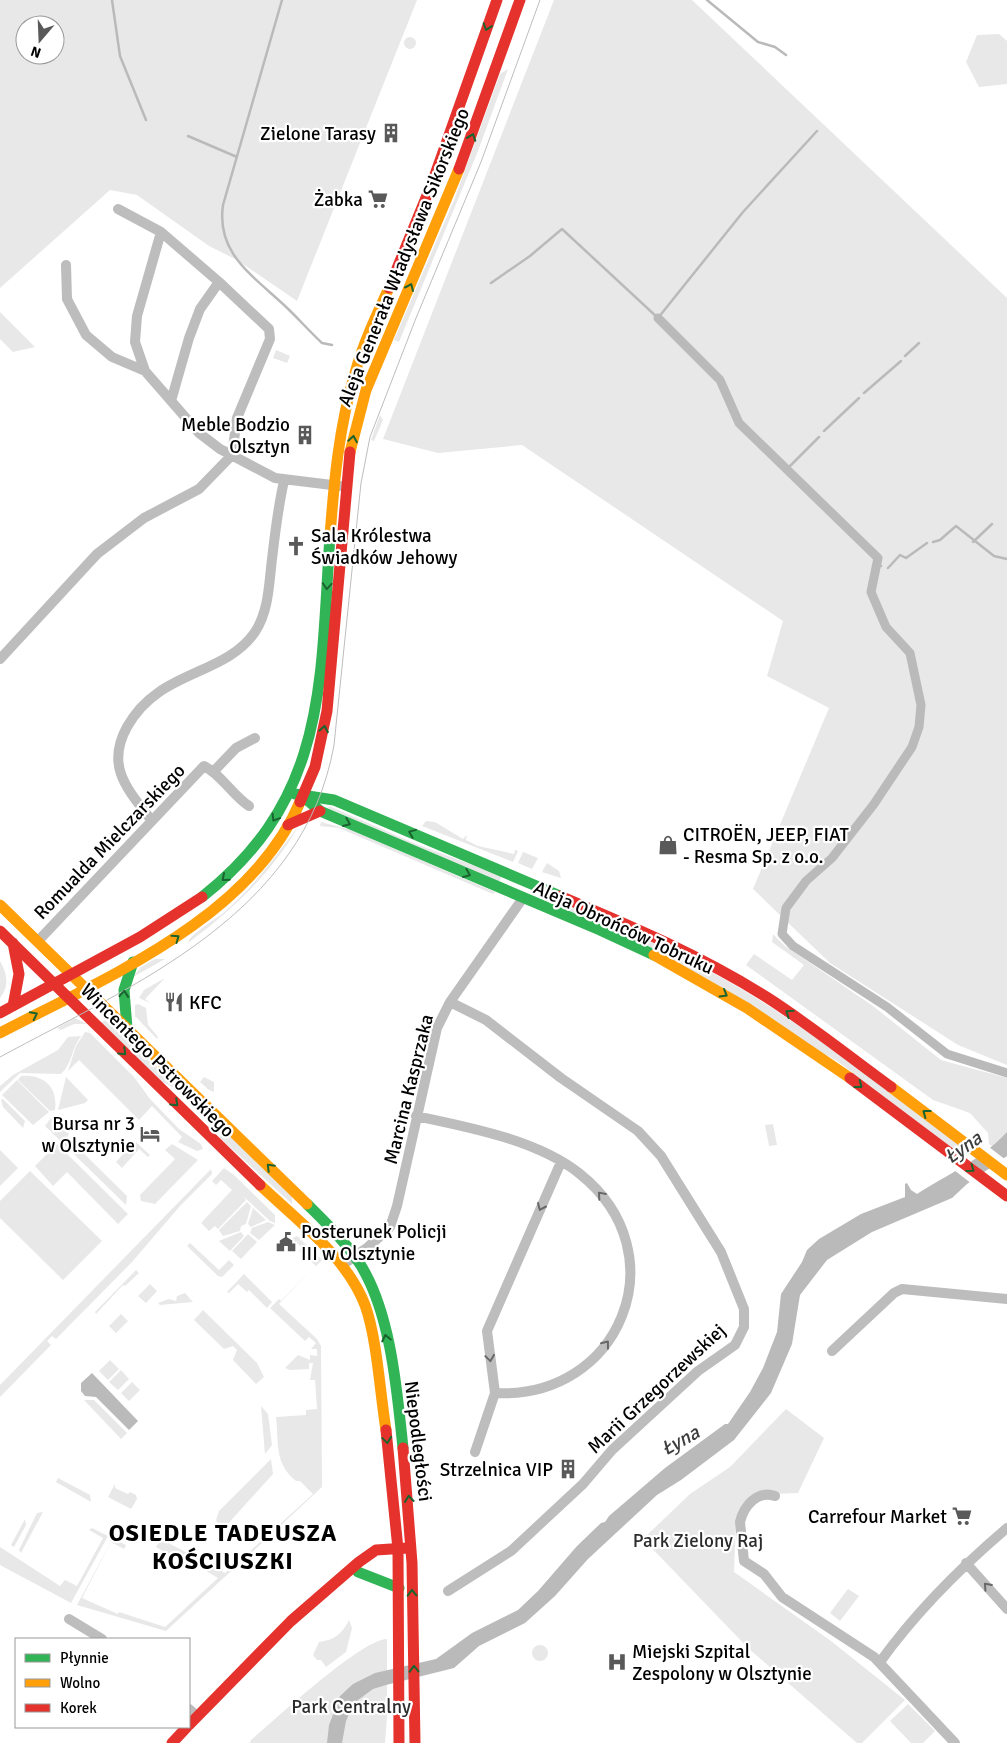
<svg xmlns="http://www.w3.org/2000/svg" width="1007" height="1743" viewBox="0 0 1007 1743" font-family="Signika,sans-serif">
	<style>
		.green { fill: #e8e8e8; fill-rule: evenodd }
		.water { fill: #bababa }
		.pier { fill: #fff }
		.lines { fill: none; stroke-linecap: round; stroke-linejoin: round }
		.stream { stroke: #bababa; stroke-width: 2.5 }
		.canal { stroke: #bababa; stroke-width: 9 }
		.street { stroke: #bdbdbd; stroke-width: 10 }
		.fast { stroke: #30b455; stroke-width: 11 }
		.slow { stroke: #ff9f0a; stroke-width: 11 }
		.jam { stroke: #e5322d; stroke-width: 11 }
		.tram { stroke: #bdbdbd; stroke-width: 1 }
		.oneway { stroke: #1a632f }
		.oneway2 { stroke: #686868 }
		.labels { text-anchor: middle; stroke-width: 4.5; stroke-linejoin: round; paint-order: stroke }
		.poi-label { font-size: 19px; fill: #000; stroke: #fff; text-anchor: end }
		.street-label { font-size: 19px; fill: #000; stroke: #fff }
		.park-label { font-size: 19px; fill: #2c2c2c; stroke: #fff }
		.water-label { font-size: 20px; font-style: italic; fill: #3d3d3d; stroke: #fff }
		.district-label { font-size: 24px; font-weight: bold; letter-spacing: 1px; fill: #000; stroke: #fff }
	</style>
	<rect width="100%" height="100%" fill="#fff"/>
	<path class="green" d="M 0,0 L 417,0 L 297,301 L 237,260 L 209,246 L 137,195 L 110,190 L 0,288 ZM 25,25 L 55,25 L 55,55 L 25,55 Z
		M 554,0 L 692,0 L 1007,298 L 1007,1065 L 958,1045 L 830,963 L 753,889 L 829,708 L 767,676 L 783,621 L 522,445 L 438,453 L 383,439 Z
		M 999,34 L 1007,41 L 1007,84 L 979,87 L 966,62 L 977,35 Z
		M404 43a6 6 0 1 1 12 0a6 6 0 1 1-12 0Z
		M 508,69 L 478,151 L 399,342 L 394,340 L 454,200 L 500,74 Z
		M 0,312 L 35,347 L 13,352 L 0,339 Z
		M 276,350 L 290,356 L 287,363 L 273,358 Z
		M 380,415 L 383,420 L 374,441 L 371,440 Z
		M 329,806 L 416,844 L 502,876 L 499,882 L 328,808 Z
		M 426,821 L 435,822 L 463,839 L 467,835 L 466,840 L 478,846 L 514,854 L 515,850 L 518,851 L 513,862 L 422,826 Z
		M 321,822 L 351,830 L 495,892 L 493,894 L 339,828 L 320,826 Z
		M 298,827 C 271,874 231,911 188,943 C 189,935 214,920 222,914 C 255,886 272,860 298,827 Z
		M 523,852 L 538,858 L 532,869 L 518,863 Z
		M 547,863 L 559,871 L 561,878 L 542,872 Z
		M 547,896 C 615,925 684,954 748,993 C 822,1038 891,1094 960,1146 L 955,1150 L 837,1061 L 550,902 Z
		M 773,934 L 785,946 L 873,1006 L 941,1060 L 1007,1078 L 1007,1132 L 993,1147 L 989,1144 L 988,1133 L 970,1113 L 933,1100 L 746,965 L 754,954 L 792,980 L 804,965 L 772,942 Z
		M 155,959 L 165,959 L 133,977 L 141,967 Z
		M 0,961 C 7,973 10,986 0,998 Z
		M 165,978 L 145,999 L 150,1003 L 139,998 L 144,990 Z
		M 138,1004 L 146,1008 L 148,1025 L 158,1037 L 157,1039 L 135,1016 L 135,1005 Z
		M 75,1018 L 87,1024 L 74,1024 L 61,1030 L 57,1028 Z
		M 105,1020 L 149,1061 L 171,1078 L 205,1114 L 200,1112 L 174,1088 L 161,1081 L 101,1023 Z
		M 85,1032 L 90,1033 L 134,1077 L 150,1099 L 179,1129 L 201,1144 L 203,1149 L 197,1151 L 178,1142 L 182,1137 L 152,1106 L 139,1120 L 79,1060 L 68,1071 L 76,1046 Z
		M 81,1036 C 72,1047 72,1064 61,1074 L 20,1073 L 0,1092 L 0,1086 L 13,1075 L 58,1050 L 68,1037 Z
		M 21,1076 C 44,1074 58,1087 55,1110 L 50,1111 L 18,1080 Z
		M 66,1077 L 88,1100 L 85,1103 L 58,1110 Z
		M 204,1077 L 214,1082 L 214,1092 L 209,1090 L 200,1082 Z
		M 17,1080 L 49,1112 L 33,1125 L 2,1095 Z
		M 3,1099 L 25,1121 L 23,1128 L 3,1107 L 1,1100 Z
		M 51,1118 L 69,1134 L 67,1137 L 127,1196 L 126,1205 L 45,1126 Z
		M 773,1124 L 777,1145 L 769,1146 L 765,1125 Z
		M 225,1131 L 292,1197 L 292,1204 L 219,1137 Z
		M 136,1142 L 150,1155 L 148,1157 L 139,1149 L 122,1168 L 116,1162 L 126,1151 L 129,1153 Z
		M 57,1144 L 128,1214 L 118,1224 L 67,1172 L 53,1186 L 35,1166 Z
		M 172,1144 L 198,1160 L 155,1204 L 141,1201 L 140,1195 L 175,1159 L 165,1150 Z
		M 0,1150 L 18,1168 L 0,1186 Z
		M 224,1168 L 234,1175 L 275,1215 L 275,1223 L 270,1221 L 243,1196 L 246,1200 L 218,1229 L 215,1226 L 209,1231 L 201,1223 L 232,1190 L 221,1180 L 216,1185 L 212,1181 Z
		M 211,1169 L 212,1174 L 180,1206 L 132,1262 L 56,1339 L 52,1336 L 47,1341 L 51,1345 L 0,1397 L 0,1385 Z
		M 30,1171 L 102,1241 L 63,1280 L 0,1218 L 0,1201 Z
		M 247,1202 L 251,1206 L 246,1224 L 241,1226 L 240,1231 L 223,1236 L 219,1230 Z
		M 253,1208 L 266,1220 L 251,1227 L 248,1224 Z
		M 268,1222 L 275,1225 L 259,1240 L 250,1233 L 252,1228 Z
		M 241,1232 L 244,1236 L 230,1251 L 219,1241 Z
		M 248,1234 L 257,1242 L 241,1259 L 232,1251 Z
		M 297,1236 L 322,1260 L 316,1266 L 299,1251 L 302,1247 L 291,1239 Z
		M 190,1243 L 219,1270 L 229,1260 L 234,1265 L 222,1277 L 218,1276 L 187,1246 Z
		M 313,1268 L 279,1304 L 317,1339 L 321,1346 L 322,1487 L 248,1556 L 242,1553 L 248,1553 L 313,1494 L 300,1481 L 296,1481 C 274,1463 279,1444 276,1417 L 306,1415 L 306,1410 L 317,1409 L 315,1380 L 310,1380 L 313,1363 L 309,1363 L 309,1369 L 290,1370 L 285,1368 L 298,1355 L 310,1360 L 310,1355 L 317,1356 L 317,1349 L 311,1349 L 316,1343 L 309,1337 L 305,1341 L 270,1308 L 279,1299 L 281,1301 Z
		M 136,1270 L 139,1273 L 125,1286 L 123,1285 L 96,1314 L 95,1312 Z
		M 244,1274 L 272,1302 L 267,1308 L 249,1290 L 247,1292 L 238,1284 L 229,1293 L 227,1292 Z
		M 150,1284 L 157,1291 L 146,1303 L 138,1296 Z
		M 185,1293 L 193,1302 L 160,1305 L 158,1303 L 169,1299 L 176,1301 L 177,1296 Z
		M 203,1310 L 257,1363 L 264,1377 L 256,1384 L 233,1360 L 237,1350 L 233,1346 L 224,1349 L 194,1320 Z
		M 121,1314 L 128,1321 L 116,1333 L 109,1326 Z
		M 110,1360 L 119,1369 L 108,1380 L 99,1371 Z
		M 121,1370 L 129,1379 L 118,1390 L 109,1382 Z
		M 132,1382 L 140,1390 L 129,1401 L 121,1393 Z
		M 84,1400 L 94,1400 L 127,1433 L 121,1439 Z
		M 261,1406 L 268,1414 L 272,1445 L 265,1454 Z
		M 786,1409 L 824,1438 L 798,1493 L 751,1495 L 736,1522 L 734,1572 L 831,1641 L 905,1700 L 862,1743 L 857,1743 L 749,1649 L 643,1539 L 690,1494 L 730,1467 Z
		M 271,1459 L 273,1474 L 225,1527 L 218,1524 L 216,1520 L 219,1511 Z
		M 58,1478 L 90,1495 L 91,1502 L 56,1482 Z
		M 115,1484 L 115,1488 L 128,1494 L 130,1492 L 136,1495 L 137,1499 L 131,1509 L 108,1497 Z
		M 43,1512 L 21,1553 L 19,1550 L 37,1513 Z
		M 25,1519 L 26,1525 L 14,1547 L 11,1545 Z
		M 92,1528 L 108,1536 L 71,1603 L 0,1565 L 0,1547 L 60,1586 L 65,1580 L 77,1586 L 103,1538 L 89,1530 Z
		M 113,1538 L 126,1545 L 124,1549 L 111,1542 L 82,1598 L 118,1614 L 119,1612 L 165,1627 L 218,1578 L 196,1565 L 194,1569 L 156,1547 L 161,1539 L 225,1573 L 235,1563 L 242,1561 L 166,1631 L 77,1605 Z
		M 848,1589 L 859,1596 L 840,1621 L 830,1613 Z
		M 349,1620 L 352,1628 L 346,1652 L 326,1667 L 321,1660 L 317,1660 L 313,1655 L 319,1642 C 335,1640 342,1634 349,1620 Z
		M 387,1639 L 387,1717 L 385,1743 L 250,1743 L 251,1740 C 276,1719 360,1640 387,1639 Z
		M532 1653a8 8 0 1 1 16 0a8 8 0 1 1-16 0Z
		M 908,1704 L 935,1731 L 923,1743 L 911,1743 L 890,1721 Z"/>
	<path class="water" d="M 1007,1132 L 1007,1156 L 967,1184 L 952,1198 L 872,1232 L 827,1260 L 800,1295 L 792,1344 L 771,1393 L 734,1440 L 681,1480 L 657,1495 L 588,1559 L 555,1596 L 525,1623 L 479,1646 L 454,1668 L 386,1685 L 373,1689 L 354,1703 L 346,1721 L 342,1743 L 327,1743 L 329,1725 L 340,1696 L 353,1684 L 375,1673 L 436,1659 L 472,1633 L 518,1610 L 538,1591 L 577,1546 L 601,1523 L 605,1522 L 609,1516 L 665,1468 L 725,1424 L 728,1424 L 750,1392 L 763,1368 L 777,1332 L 781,1294 L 802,1262 L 807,1250 L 819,1239 L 861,1214 L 905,1197 L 905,1184 L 907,1183 L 911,1190 L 917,1194 C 948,1174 981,1160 1007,1132 Z
		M 92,1373 L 138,1421 L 129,1430 L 96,1397 L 85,1396 L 81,1391 L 81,1383 Z"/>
	<path class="pier" d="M 989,1147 L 1006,1160 L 992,1170 L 975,1157 Z
		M 969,1160 L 986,1174 L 972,1184 L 954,1170 Z"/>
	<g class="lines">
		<path class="stream" d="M 112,0 L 120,56 L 146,120
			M 282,0 L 223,205 C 216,253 252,275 284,305 C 297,317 309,331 322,343 L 332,345
			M 707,0 L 758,42 L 775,47 L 786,55
			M 188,136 L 237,157
			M 491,283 L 530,256 L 562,229 L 658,318 L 743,212 L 817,131
			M 905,356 L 919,343
			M 864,393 L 901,361
			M 824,431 L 859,398
			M 786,470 L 819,437
			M 933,542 L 940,540 L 956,526 L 994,556 L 1007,559
			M 973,542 L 992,524
			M 876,565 L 881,566
			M 888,568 L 900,555 L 906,558 L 927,543"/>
		<path class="canal" d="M 658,318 L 720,380 L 739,423 L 878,558 L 871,592 L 886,627 L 910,653 L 921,705 L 919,727 L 912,747 L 874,804 L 832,858 L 806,881 L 786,908 L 782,934 L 793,946 L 887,1007 L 947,1054 L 1007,1073"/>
		<path class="street" d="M 118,209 L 161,232
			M 66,265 L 67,299 L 86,335 L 112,357 L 145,371 L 199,433 L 220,449 L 275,478 L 340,486
			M 145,371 L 135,342 L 137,316 L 161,232 L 219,282
			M 171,401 L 189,338 L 200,309 L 219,282 L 269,329 L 270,339 L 237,418 L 232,455
			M 0,659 L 97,554 L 144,518 L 199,489 L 232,455
			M 214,771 L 236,748 L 255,738
			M 152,821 C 128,790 105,767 127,727 C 159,669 224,677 255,632 C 269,611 269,583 272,559 C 275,533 278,507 284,481
			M 38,941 L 204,766 C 222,775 232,795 249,806
			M 416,1116 C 468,1127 538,1140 580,1174 C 680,1254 620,1400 495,1393 L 487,1331 L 561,1162
			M 342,1265 L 367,1248 L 390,1227 L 397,1206 L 437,1028 L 450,1002 L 523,898
			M 832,1351 L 894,1293 L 902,1289 L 1007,1299
			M 475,1452 L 495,1393
			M 775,1496 C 758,1490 744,1505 740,1522 L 744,1561 L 764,1574 L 782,1597 L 874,1657 L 955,1743
			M 966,1563 L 1007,1609
			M 448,1591 L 511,1551 L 583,1484 L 612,1450 L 698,1371 L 735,1345 L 744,1327 L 744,1309 L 721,1252 L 661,1156 L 638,1131 L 561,1078 L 486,1020 L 450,1002
			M 69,1619 L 102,1639
			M 880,1662 C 916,1612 960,1568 1007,1528
			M 189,1709 L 197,1716"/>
		<path class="fast" d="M 295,794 L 334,800 L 560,896
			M 304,797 L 320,811 L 600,930 L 654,955
			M 202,897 C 328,798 320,682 330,536
			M 127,1028 L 124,990 L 133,962
			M 307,1204 C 326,1223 345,1241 360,1264 C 391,1313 397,1391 403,1448
			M 358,1572 L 399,1588"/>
		<path class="slow" d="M 350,452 L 366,390 L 459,169
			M 330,536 C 334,482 339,426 355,373 C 363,344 376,316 389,288
			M 0,905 L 307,1204
			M 654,955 L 747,1008 L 850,1078
			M 0,1033 C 105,978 251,918 300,802
			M 891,1087 L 1007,1175
			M 260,1185 C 298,1221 346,1256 365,1305 C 377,1338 380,1393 386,1430"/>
		<path class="jam" d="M 459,169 L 520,0
			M 389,288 L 432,183 L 497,0
			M 300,802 L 315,767 L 327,711 L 350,452
			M 288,825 L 320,811
			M 560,896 C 631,926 702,956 768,998 C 810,1025 850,1057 891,1087
			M 0,931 L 260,1185
			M 13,943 L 19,974 L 13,1006
			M 0,1013 L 140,937 L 202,897
			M 850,1078 L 1007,1196
			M 386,1430 L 398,1549 L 399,1743
			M 403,1448 L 412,1563 L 415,1743
			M 189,1725 L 291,1621 L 359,1562 L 376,1550 L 406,1548
			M 172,1743 L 187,1727"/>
		<path class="tram" d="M 0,1057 C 135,984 304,914 334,745 L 361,483 L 370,437 L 416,318 L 481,162 L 540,0"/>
	</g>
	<defs><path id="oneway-chevron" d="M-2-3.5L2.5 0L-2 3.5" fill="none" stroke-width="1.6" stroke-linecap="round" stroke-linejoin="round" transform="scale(1.25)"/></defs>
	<g class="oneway">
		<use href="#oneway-chevron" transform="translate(487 27) rotate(109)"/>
		<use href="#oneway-chevron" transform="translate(472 137) rotate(-70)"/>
		<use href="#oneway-chevron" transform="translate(410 287) rotate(-66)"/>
		<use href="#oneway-chevron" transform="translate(353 439) rotate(-81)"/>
		<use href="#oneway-chevron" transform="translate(327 586) rotate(94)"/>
		<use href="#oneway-chevron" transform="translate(324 729) rotate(-80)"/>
		<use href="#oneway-chevron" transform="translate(275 818) rotate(121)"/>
		<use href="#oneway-chevron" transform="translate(347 823) rotate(23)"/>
		<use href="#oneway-chevron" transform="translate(412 833) rotate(-158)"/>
		<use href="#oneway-chevron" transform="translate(467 874) rotate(23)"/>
		<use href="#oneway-chevron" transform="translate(225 878) rotate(139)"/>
		<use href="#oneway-chevron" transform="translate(176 938) rotate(-35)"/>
		<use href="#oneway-chevron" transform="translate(124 994) rotate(-85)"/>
		<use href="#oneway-chevron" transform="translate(724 994) rotate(30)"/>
		<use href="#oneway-chevron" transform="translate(789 1013) rotate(-145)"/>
		<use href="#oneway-chevron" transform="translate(34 1015) rotate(-27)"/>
		<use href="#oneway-chevron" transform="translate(123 1052) rotate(44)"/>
		<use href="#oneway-chevron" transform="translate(859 1085) rotate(37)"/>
		<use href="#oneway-chevron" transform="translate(175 1103) rotate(44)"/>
		<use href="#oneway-chevron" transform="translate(926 1113) rotate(-143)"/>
		<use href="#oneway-chevron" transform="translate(270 1167) rotate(-135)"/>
		<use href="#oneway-chevron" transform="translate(971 1169) rotate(36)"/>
		<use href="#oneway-chevron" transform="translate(386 1338) rotate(-102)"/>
		<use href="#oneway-chevron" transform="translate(387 1440) rotate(82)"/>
		<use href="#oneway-chevron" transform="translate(409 1499) rotate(-96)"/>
		<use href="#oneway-chevron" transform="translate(412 1593) rotate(-91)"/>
		<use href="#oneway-chevron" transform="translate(414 1669) rotate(-91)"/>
	</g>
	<g class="oneway2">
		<use href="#oneway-chevron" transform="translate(601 1195) rotate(-131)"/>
		<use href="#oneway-chevron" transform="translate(541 1207) rotate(114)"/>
		<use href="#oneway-chevron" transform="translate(606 1344) rotate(-52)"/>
		<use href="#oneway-chevron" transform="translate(490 1358) rotate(82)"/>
		<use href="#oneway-chevron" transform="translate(987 1586) rotate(-132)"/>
	</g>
	<defs>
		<symbol id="building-bare" viewBox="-9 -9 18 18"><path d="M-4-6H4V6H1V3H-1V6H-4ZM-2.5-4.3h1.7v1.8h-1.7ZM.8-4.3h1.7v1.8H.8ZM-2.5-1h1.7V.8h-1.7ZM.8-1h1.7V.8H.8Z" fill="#595959" stroke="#fff" stroke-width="2.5" paint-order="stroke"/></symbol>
		<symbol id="supermarket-bare" viewBox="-9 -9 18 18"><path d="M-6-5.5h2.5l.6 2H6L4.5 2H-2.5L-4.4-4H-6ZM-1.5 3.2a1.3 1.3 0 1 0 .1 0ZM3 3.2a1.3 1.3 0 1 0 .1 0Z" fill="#595959" stroke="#fff" stroke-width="2.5" paint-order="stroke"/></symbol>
		<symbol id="church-bare" viewBox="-9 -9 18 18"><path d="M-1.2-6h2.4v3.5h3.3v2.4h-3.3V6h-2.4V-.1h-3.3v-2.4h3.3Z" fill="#595959" stroke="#fff" stroke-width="2.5" paint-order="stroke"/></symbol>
		<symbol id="shop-bare" viewBox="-9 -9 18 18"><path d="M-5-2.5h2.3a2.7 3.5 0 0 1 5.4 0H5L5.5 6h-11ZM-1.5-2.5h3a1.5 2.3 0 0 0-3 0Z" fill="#595959" stroke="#fff" stroke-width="2.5" paint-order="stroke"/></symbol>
		<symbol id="restaurant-bare" viewBox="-9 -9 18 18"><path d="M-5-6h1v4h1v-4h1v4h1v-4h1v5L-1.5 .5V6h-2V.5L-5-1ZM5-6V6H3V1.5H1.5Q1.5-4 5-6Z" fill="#595959" stroke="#fff" stroke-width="2.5" paint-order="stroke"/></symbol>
		<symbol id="hotel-bare" viewBox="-9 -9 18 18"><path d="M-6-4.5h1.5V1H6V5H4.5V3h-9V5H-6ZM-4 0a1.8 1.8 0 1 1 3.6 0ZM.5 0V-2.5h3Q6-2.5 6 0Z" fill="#595959" stroke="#fff" stroke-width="2.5" paint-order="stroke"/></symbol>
		<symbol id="civic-bare" viewBox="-9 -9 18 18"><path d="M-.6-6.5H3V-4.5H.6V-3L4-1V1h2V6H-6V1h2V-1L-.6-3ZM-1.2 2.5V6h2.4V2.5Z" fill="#595959" stroke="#fff" stroke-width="2.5" paint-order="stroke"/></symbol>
		<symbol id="hospital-bare" viewBox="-9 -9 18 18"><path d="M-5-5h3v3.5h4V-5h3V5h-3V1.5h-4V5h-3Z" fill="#595959" stroke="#fff" stroke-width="2.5" paint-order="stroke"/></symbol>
	</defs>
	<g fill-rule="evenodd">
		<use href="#building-bare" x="377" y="119" width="28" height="28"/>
		<use href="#supermarket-bare" x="364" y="185" width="28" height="28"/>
		<use href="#building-bare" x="291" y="421" width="28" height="28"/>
		<use href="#church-bare" x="282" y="532" width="28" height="28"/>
		<use href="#shop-bare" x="654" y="831" width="28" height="28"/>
		<use href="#restaurant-bare" x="160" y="988" width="28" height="28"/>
		<use href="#hotel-bare" x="136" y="1120" width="28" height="28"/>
		<use href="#civic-bare" x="272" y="1228" width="28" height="28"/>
		<use href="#building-bare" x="554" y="1455" width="28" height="28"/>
		<use href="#supermarket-bare" x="948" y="1502" width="28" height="28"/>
		<use href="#hospital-bare" x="603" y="1648" width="28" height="28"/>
	</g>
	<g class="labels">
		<g class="poi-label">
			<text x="376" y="140">Zielone Tarasy</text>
			<text x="363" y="206">Żabka</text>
			<text x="290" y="431">Meble Bodzio<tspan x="290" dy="22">Olsztyn</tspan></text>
			<text x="311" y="542" text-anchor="start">Sala Królestwa<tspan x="311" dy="22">Świadków Jehowy</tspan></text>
			<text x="683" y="841" text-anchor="start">CITROËN, JEEP, FIAT<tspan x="683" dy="22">- Resma Sp. z o.o.</tspan></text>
			<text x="189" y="1009" text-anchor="start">KFC</text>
			<text x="135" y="1130">Bursa nr 3<tspan x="135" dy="22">w Olsztynie</tspan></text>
			<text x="301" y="1238" text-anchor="start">Posterunek Policji<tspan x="301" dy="22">III w Olsztynie</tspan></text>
			<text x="553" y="1476">Strzelnica VIP</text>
			<text x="947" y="1523">Carrefour Market</text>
			<text x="632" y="1658" text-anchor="start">Miejski Szpital<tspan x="632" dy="22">Zespolony w Olsztynie</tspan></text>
		</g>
		<g class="street-label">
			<text transform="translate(403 257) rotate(-68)" y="7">Aleja Generała Władysława Sikorskiego</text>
			<text transform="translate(109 841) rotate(-46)" y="7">Romualda Mielczarskiego</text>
			<text transform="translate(624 927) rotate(25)" y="7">Aleja Obrońców Tobruku</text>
			<text transform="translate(158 1060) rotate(45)" y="7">Wincentego Pstrowskiego</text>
			<text transform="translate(408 1089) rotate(-76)" y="7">Marcina Kasprzaka</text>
			<text transform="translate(656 1388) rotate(-43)" y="7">Marii Grzegorzewskiej</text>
			<text transform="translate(419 1441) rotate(83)" y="7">Niepodległości</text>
		</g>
		<g class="park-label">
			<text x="698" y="1547">Park Zielony Raj</text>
			<text x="351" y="1713">Park Centralny</text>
		</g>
		<g class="water-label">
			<text transform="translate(963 1147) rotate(-35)" y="7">Łyna</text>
			<text transform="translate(680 1440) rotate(-29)" y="7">Łyna</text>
		</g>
		<g class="district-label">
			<text x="223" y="1541">OSIEDLE TADEUSZA<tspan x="223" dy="28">KOŚCIUSZKI</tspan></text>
		</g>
	</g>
	<rect x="15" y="1638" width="175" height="90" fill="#ffffff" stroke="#999999"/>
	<rect x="25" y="1654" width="25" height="8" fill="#30b455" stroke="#999999"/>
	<text x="60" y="1663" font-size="15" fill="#000000">Płynnie</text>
	<rect x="25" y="1679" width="25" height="8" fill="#ff9f0a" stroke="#999999"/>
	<text x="60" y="1688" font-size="15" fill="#000000">Wolno</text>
	<rect x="25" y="1704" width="25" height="8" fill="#e5322d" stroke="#999999"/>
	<text x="60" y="1713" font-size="15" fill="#000000">Korek</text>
	<g transform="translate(40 40) rotate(199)"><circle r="24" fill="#ffffff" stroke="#999999"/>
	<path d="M0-4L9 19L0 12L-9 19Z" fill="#595959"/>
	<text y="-8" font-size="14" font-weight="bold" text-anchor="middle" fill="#000000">N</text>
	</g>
</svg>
